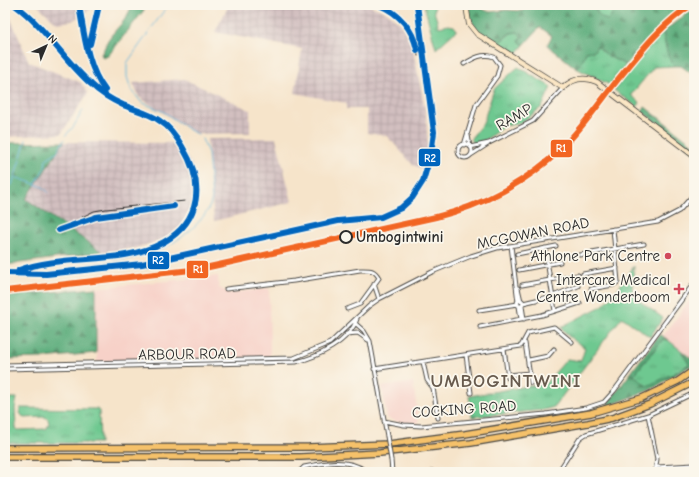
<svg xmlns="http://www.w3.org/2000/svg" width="699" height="477" viewBox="0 0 699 477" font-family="'Comic Neue',sans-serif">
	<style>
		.built { fill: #f7d1c8 }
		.industrial { fill: url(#industrial-grid) }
		.grass { fill: url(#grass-tufts); stroke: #4c7a5e }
		.forest { fill: url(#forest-firs); stroke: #426c52 }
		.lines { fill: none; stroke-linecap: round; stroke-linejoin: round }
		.stream { stroke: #60b5dc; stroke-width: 1 }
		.street-casing { stroke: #494743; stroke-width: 5 }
		.secondary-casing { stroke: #494743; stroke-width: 6 }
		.highway-casing { stroke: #494743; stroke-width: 8 }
		.street { stroke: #fff; stroke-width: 3 }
		.secondary { stroke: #fbe6c4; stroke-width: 4.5 }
		.highway { stroke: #f5c16b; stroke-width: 5.5 }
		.rail { stroke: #2b2b2b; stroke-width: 1 }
		.street-bridge-casing { stroke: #494743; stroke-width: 5; stroke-linecap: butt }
		.street-bridge { stroke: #fff; stroke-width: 3 }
		.rail-1-casing { stroke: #fbf7ec; stroke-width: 9 }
		.rail-2-casing { stroke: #fbf7ec; stroke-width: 9 }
		.rail-1 { stroke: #f26522; stroke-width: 6 }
		.rail-2 { stroke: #0065bd; stroke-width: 6 }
		.stop-dot { fill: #fbf7ec; stroke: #2b2b2b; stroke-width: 2 }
		.poi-dot { fill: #d1495b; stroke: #fbf7ec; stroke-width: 1.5 }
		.labels { text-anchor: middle; stroke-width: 3.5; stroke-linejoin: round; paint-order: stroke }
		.street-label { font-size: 15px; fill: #2b2b2b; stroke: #fbf7ec }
		.stop-label { font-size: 15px; font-weight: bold; fill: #2b2b2b; stroke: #fbf7ec; text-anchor: start }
		.poi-label { font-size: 15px; fill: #2b2b2b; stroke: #fbf7ec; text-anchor: end }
		.district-label { font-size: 19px; font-weight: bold; letter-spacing: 1px; fill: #685b4e; stroke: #fbf7ec }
		.line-badge { stroke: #fbf7ec; stroke-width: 1.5 }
		.badge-label { font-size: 11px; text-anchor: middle; font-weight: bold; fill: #fff }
	</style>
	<defs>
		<pattern id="industrial-grid" width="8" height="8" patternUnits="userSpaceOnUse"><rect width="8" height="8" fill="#d2bfc0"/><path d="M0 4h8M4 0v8" fill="none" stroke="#b4a4a5"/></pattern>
		<pattern id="grass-tufts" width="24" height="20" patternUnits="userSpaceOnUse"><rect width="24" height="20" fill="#6ec890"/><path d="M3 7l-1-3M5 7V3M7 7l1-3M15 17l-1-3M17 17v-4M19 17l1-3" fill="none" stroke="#5ba376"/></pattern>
		<pattern id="forest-firs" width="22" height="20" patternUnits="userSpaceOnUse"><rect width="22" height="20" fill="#5aac7a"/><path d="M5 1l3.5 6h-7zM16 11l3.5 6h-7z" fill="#4b8c64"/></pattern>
	</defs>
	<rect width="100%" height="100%" fill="#fbf7ec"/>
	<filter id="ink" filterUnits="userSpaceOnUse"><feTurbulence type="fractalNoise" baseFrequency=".025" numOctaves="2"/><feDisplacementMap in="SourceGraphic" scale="8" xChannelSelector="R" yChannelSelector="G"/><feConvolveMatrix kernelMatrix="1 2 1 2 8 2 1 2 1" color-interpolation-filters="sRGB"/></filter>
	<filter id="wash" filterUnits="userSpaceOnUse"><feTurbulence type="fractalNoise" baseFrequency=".012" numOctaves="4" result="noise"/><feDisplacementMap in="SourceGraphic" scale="16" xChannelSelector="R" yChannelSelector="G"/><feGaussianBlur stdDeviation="0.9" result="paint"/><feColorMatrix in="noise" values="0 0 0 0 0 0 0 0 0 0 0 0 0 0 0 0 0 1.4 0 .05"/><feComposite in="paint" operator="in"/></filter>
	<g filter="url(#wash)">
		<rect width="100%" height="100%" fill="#f6e4ca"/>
		<path class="built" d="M 218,276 L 219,288 L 230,293 L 269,288 L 270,357 L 97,362 L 96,288 Z
			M 694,289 L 694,361 L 663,336 L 693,296 L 691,292 Z
			M 413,382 L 419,423 L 401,423 L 387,418 L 382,387 Z"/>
		<path class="industrial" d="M 5,5 L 29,62 L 80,82 L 88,93 L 61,134 L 5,137 Z
			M 37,5 L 97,5 L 72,21 L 57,23 Z
			M 229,5 L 368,5 L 386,12 L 400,23 L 412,45 L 426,114 L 428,149 L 424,170 L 413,165 L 387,136 L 367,133 L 367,109 L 346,109 L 346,103 L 295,93 L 302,49 L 215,32 Z
			M 184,79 L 250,110 L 250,133 L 196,134 L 139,97 L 133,83 Z
			M 276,138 L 292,202 L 214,221 L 207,139 Z
			M 64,142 L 177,143 L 192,165 L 194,186 L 193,203 L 181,226 L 164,239 L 136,248 L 102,252 L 26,199 Z"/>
		<path class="grass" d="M 424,5 L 435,5 L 434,11 L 439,27 L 448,25 L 454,26 L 457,30 L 436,49 Z
			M 618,5 L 608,20 C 601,19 596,13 595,6 Z
			M 664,31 C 664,44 667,55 674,66 L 654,67 L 631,95 L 640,103 L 637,107 L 614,90 L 647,49 Z
			M 518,32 L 522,36 L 519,41 L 524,45 L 516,54 L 497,44 L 511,33 Z
			M 597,46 L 608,56 L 626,65 L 610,85 L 576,68 L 581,64 L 586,52 L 594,51 Z
			M 518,67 L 551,87 L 542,107 L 521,123 L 504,126 L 480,144 L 473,143 L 471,138 L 483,123 L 494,89 Z
			M 634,266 L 632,289 L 638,300 L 663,318 L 650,337 L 622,317 L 554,407 L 543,410 L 472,417 L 469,396 L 546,383 L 567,359 L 581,361 L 585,348 L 568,336 L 561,327 L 602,306 L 614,294 Z
			M 663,339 L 668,340 L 682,351 L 682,353 L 689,364 L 671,375 L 647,387 L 634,375 Z
			M 5,398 L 17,398 L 15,408 L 16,428 L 18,430 L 46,429 L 49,424 L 48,419 L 45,417 L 24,418 L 20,413 L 20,408 L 97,409 L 99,411 L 100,443 L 5,443 Z"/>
		<path class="forest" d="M 132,5 L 148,5 L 108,56 L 103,58 L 101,54 C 105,49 105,45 108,40 C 118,25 125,24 132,5 Z
			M 469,5 L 481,5 L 482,9 L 490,12 L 506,10 L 522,11 L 528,5 L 595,5 C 595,12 601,19 608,20 L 618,5 L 685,5 L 656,30 L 626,65 L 608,56 L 597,46 L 594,51 L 586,52 L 581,64 L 576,68 L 547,45 L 552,36 L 540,27 L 524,45 L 519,41 L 522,36 L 518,32 L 510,33 L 497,44 C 481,34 468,26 469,5 Z
			M 694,8 L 694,75 L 681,66 L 674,66 C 667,55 664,44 664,31 Z
			M 645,107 L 694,145 L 694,152 L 641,111 Z
			M 64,142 L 26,199 L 102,252 L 5,265 L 5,143 Z
			M 96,288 L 96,353 L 43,358 L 5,359 L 5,296 Z
			M 660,334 L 668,340 L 663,339 L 634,375 L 647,386 L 671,375 L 689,364 L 682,351 L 694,361 L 694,364 L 650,390 L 608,406 L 608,403 Z"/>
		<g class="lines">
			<path class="stream" d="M 168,5 L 127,63 L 127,77 L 131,89 L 141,102 L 164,112 L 185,127 L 198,135
				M 66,135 L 74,126 L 83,110
				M 15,177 L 43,187 L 48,192
				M 35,185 L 45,167 L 46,159 L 57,152 L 64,140
				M 5,191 L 6,185 L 12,185 L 13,182 L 26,140
				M 85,265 C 127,260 162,257 195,226 C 203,217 210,210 212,198 L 208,153 L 202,139"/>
		</g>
	</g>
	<g filter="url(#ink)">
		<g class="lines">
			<defs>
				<path id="street" d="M 464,64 C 474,58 482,53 494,57 L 500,65 L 497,76 L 476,105 L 464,145
					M 468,135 L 470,147
					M458 151a7 7 0 1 1 14 0a7 7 0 1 1-14 0Z
					M 470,147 L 489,143 L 533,121 L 563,88
					M 471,155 L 488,144
					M 511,246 L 518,302
					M 545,248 L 555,311 L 580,303
					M 517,254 L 556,246
					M 580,255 L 644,244
					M 519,270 L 560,262
					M 583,274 L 617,268
					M 374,284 L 379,299
					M 522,285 L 578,275
					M 518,288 L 521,301
					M 226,289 L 294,281 L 360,270 C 370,270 374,269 379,278 L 360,304 L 347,309
					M 591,289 L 613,285 L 618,282 L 613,229
					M517 303a3 3 0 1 1 6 0a3 3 0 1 1-6 0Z
					M 523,303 L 553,296 L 578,286
					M 519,306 L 521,319
					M 522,306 L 524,319
					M 479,310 L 518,304
					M 355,323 L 364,331 L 370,341 L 387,436
					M 480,327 L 542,315 L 555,311
					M 346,334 L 358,333 L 368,340
					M 525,343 L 531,383
					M 504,349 L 508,378
					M 466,355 L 471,393
					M 529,360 L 548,356 L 554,349
					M 423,362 L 427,380 L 433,388 L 438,418
					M 5,365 L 294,358 L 330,343 L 369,306 L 379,299 L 432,272 L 471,256 L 497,248 L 658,222 L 679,211 L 694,194
					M 5,369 L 296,362 C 318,357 349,342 357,319
					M 374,369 L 521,346 L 528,333 L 554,327 L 572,342
					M 508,375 L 530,373
					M 648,415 L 657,459 L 655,472
					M 384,421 L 404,425 L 421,426 L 546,414 L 586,408 L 604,402 L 614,391 L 694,283
					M 391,460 L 392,472
					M 657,467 L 694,465
					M 432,471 L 432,472
					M 284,472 L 292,472
					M 299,472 L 304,467 C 323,463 348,458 364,470
					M 558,472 L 580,438 L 586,434 L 648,415 L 694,393"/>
				<path id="secondary" d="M 466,5 L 469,24 L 477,34 L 563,88 C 573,78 584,76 597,82 L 694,156"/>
				<path id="highway" d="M 5,448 L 309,447 L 389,444 L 465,434 L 591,413 L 642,398 L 678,381 L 694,370
					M 5,457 L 301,457 L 380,453 L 471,443 L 588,423 L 612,418 L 650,404 L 694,382"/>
			</defs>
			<use href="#street" class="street-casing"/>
			<use href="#secondary" class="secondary-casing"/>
			<use href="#highway" class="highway-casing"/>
			<use href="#street" class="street"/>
			<use href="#secondary" class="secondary"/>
			<use href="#highway" class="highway"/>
			<path class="rail" d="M 15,5 C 45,27 64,62 93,86 C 102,93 112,100 123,105 C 137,111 154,115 166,125 C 183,140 195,165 197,186 C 202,259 98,257 51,262 C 39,264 27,268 16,271
				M 79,5 C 84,33 86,69 106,92
				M 379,5 C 401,14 415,32 418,56
				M 89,46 L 91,33 L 99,5
				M 82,217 L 94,211 L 106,209 L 185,201
				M 59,230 L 96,217 L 174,206
				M 5,273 L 46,274 L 142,264 L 338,221 L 381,217 L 401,208 L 412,198 L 423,181 L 431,154 L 434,132 L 417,5"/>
			<defs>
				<path id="street-bridge" d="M 387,436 L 391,460"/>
			</defs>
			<use href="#street-bridge" class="street-bridge-casing"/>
			<use href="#street-bridge" class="street-bridge"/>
			<defs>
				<path id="rail-1" d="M 5,291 L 200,269 L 436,217 C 482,206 527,182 562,148 C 583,127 600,102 619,78 C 641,51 662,24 691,5"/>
				<path id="rail-2" d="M 15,5 C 45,27 64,60 91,84 C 100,93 112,100 123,105 C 135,110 149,113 160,121 C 170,127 177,137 183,148 C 204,183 202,220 164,242 C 121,266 66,253 19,270
					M 79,5 C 84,33 87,67 105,90
					M 379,5 C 399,13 413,29 417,50
					M 90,44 L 99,5
					M 59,230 L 96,217 L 174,206
					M 5,273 L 46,274 L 142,264 L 338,221 L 381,217 L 401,208 L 412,198 L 423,181 L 431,154 L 434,132 L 417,5"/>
			</defs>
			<use href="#rail-1" class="rail-1-casing"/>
			<use href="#rail-2" class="rail-2-casing"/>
			<use href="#rail-1" class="rail-1"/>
			<use href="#rail-2" class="rail-2"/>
		</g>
	</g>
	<circle class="stop-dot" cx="346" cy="237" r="6"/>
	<g class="poi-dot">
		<circle cx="668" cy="256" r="4"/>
		<path d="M677 283h4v4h4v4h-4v4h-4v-4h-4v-4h4z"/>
	</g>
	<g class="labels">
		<g class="street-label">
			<text transform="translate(514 117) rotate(-30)" y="5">RAMP</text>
			<text transform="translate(533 233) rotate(-11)" y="5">MCGOWAN ROAD</text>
			<text transform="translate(187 354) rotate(-1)" y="5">ARBOUR ROAD</text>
			<text transform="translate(464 409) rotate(-4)" y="5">COCKING ROAD</text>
		</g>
		<g class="stop-label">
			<text x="356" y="242">Umbogintwini</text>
		</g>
		<g class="poi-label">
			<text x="660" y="261">Athlone Park Centre</text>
			<text x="670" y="285">Intercare Medical<tspan x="670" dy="17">Centre Wonderboom</tspan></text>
		</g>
		<g class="district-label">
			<text x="506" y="387">UMBOGINTWINI</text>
		</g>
	</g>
	<g class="line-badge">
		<rect x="550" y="139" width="23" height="19" rx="4" fill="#f26522"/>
		<rect x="418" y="148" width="23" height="19" rx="4" fill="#0065bd"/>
		<rect x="147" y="251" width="23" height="19" rx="4" fill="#0065bd"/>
		<rect x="186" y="260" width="23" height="19" rx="4" fill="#f26522"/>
	</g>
	<g class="badge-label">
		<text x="561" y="152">R1</text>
		<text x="430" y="162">R2</text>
		<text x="158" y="264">R2</text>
		<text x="198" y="273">R1</text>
	</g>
	<rect width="699" height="477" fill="none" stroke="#fbf7ec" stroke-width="20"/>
	<g transform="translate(46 46) rotate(44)" stroke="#fbf7ec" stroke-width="3" paint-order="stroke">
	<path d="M0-3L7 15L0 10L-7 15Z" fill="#2b2b2b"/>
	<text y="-6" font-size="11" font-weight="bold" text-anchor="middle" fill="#2b2b2b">N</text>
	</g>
</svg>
